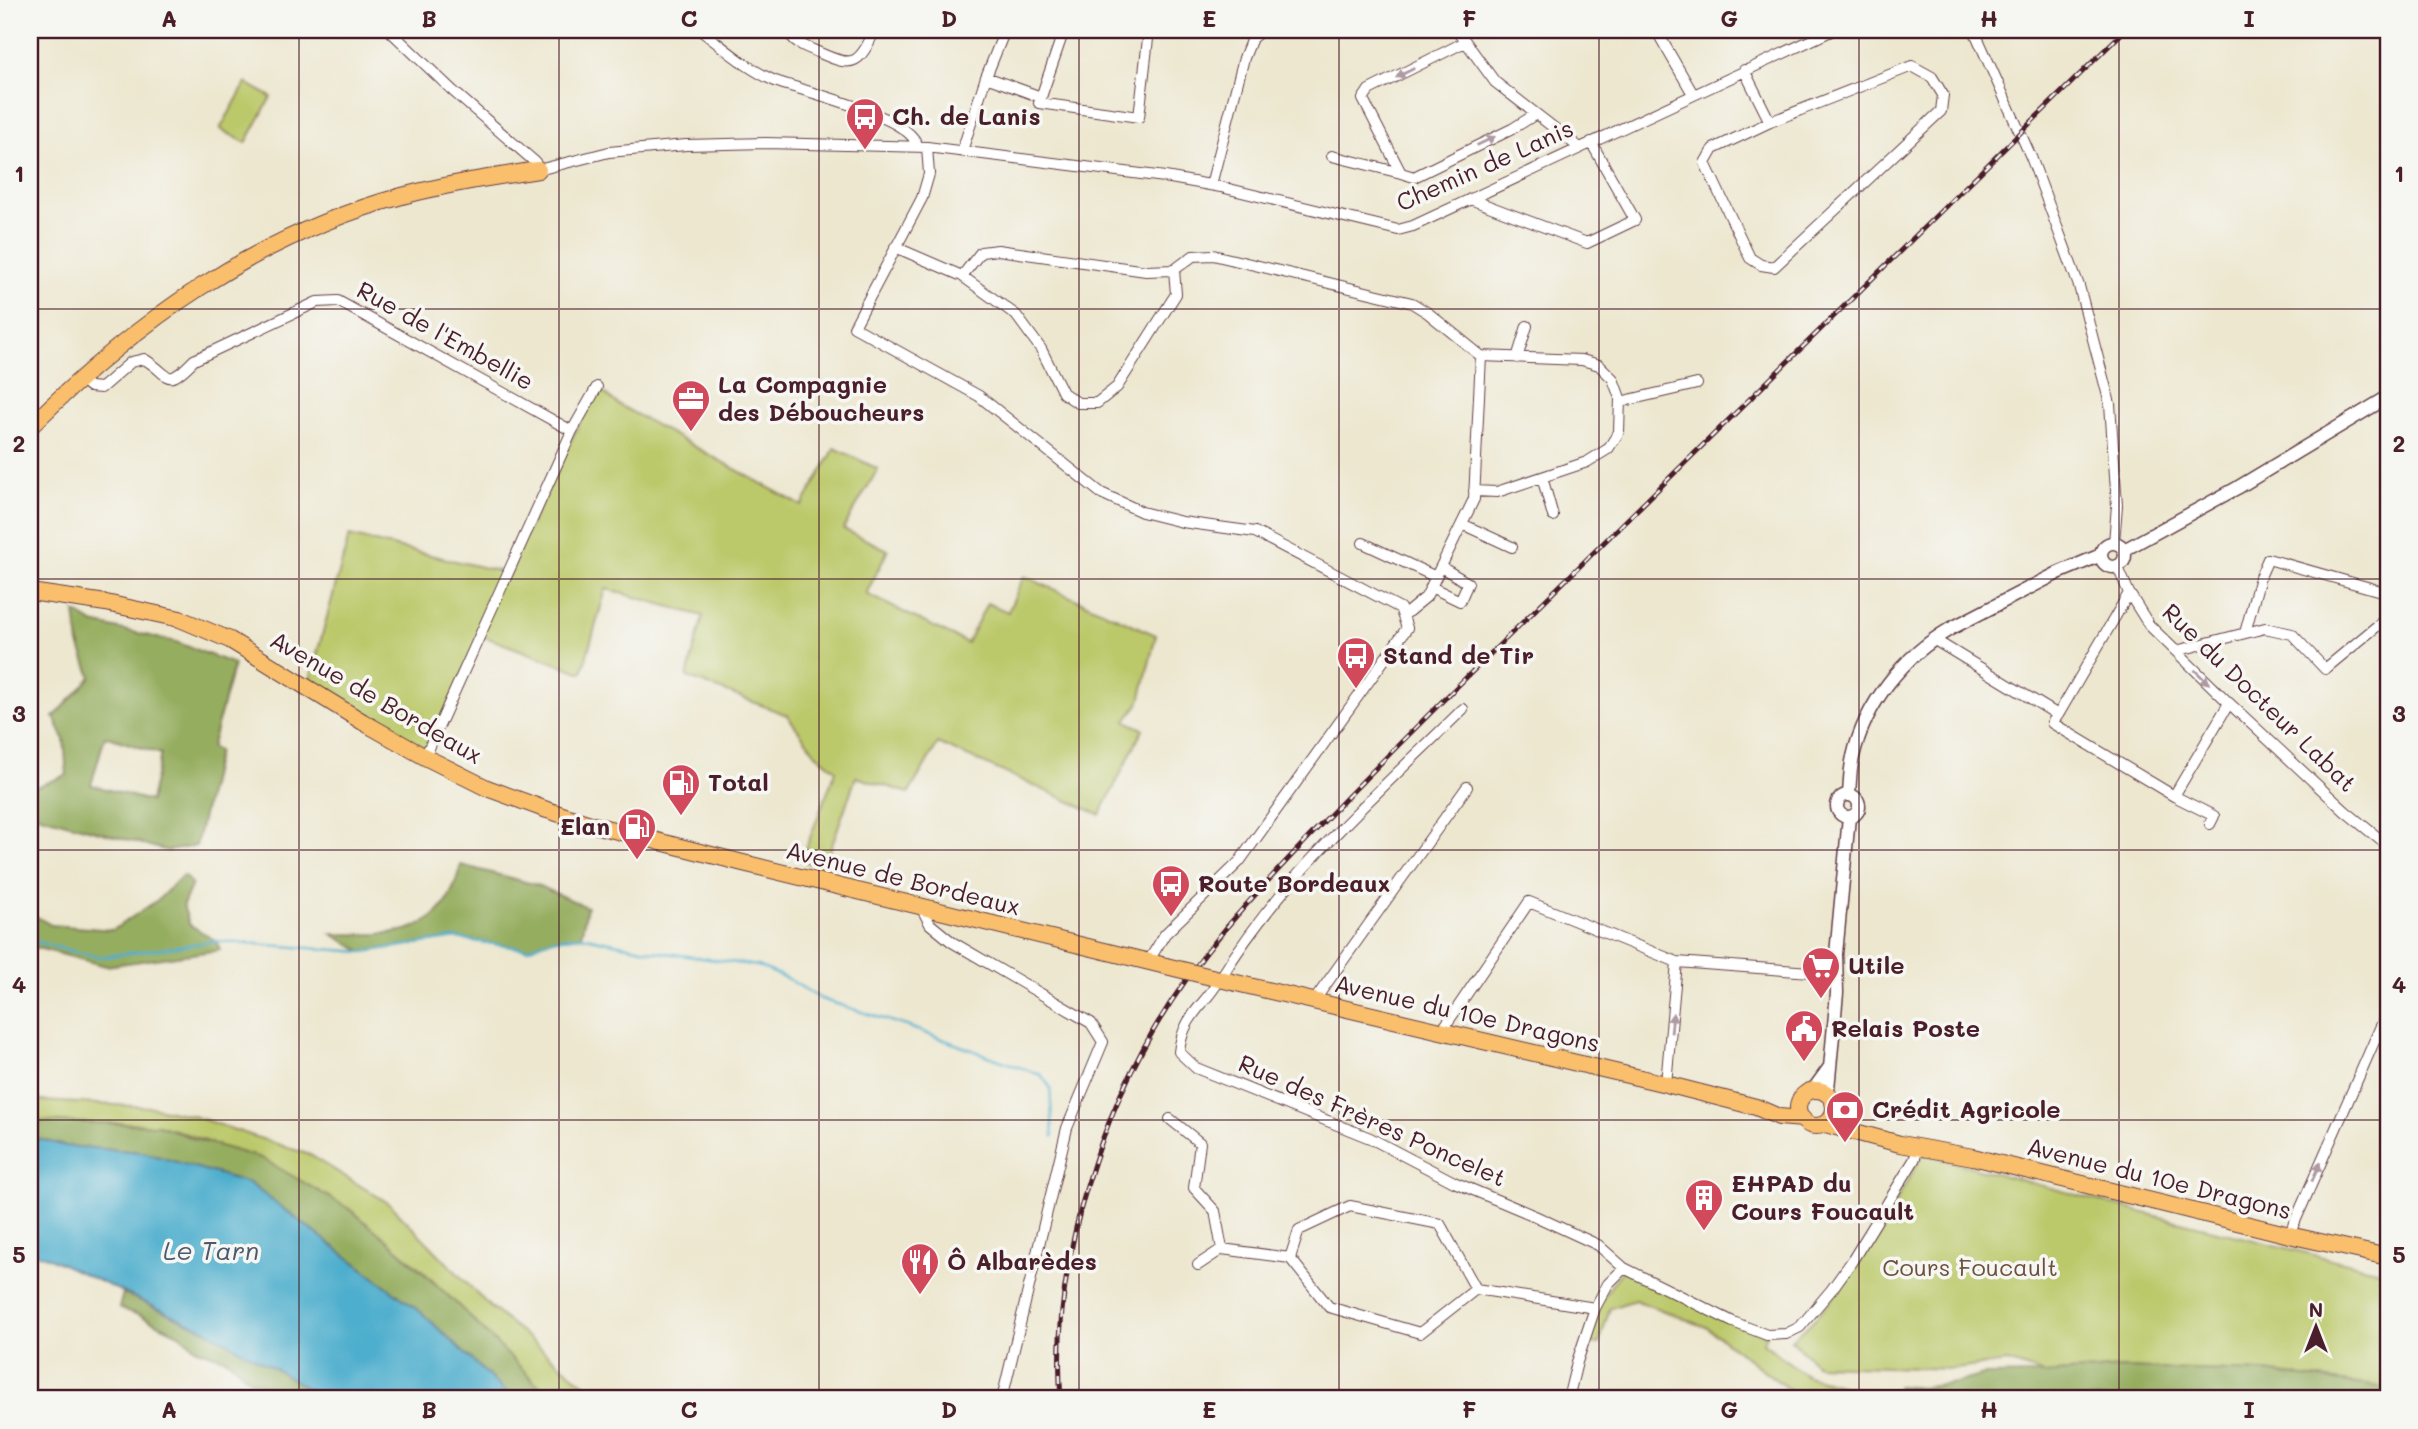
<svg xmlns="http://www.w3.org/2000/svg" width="2418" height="1429" viewBox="0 0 2418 1429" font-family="Mali,sans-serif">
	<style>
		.green { fill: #bcc96b; stroke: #83744b; stroke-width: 2 }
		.forest { fill: #95ad5f; stroke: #706645; stroke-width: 2; fill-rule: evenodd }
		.water { fill: #4eaecd; stroke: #4c667c; stroke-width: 2 }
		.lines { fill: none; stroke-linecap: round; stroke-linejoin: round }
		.stream { stroke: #4eaecd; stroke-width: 2.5 }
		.minor-casing { stroke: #623d44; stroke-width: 12 }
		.tertiary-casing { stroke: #623d44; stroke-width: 15 }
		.primary-casing { stroke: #623d44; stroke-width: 18 }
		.minor { stroke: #fff; stroke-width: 10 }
		.tertiary { stroke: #fff; stroke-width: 12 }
		.primary { stroke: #f9bf6d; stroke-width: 16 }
		.rail-casing { stroke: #4a1f2b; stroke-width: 5 }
		.rail { stroke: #f6f6f2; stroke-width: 2.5; stroke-dasharray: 8; stroke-linecap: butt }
		.primary-bridge-casing { stroke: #623d44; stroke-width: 18; stroke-linecap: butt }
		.primary-bridge { stroke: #f9bf6d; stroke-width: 16 }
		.oneway { fill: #ae9aa0 }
		.grid { fill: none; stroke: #4a1f2b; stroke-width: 2; stroke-opacity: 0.55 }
		.labels { text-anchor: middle; stroke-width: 7; stroke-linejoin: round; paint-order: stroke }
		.poi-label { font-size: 24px; font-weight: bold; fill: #4a1f2b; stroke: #f6f6f2; text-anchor: start }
		.street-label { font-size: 24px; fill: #4a1f2b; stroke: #f6f6f2 }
		.park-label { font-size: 24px; fill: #6c523e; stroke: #f6f6f2 }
		.water-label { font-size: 26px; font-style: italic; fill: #4c586c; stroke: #f6f6f2 }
		.neatline { fill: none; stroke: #4a1f2b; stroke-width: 2.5 }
		.grid-label { font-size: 23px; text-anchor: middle; font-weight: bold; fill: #4a1f2b }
	</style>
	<rect width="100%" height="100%" fill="#f6f6f2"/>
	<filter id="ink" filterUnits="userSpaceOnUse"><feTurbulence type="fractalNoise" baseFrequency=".0143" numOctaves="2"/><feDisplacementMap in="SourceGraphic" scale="14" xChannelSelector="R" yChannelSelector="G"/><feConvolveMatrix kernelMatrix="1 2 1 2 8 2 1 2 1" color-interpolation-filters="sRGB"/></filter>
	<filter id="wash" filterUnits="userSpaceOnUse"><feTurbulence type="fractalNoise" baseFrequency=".00686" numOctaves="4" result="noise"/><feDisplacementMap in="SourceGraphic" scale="28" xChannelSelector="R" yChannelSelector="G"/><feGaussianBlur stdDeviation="1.57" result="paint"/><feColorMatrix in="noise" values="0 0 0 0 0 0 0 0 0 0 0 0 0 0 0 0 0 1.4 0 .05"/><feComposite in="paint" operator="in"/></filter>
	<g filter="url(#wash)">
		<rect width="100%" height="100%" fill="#ede7cf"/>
		<path class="green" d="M 246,83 L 271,97 L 246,143 L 220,129 Z
			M 597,387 L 619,405 L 802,506 L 835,448 L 878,469 L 843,529 L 888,550 L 866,594 L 967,643 L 987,603 L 1008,612 L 1024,576 L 1156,635 L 1140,701 L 1126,721 L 1143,729 L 1100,815 L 938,743 L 909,793 L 856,777 L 824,867 L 801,861 L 836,770 L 816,754 L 787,715 L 687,677 L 703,616 L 606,589 L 582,673 L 480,635 L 425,757 L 308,687 L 349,536 L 507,573 Z
			M 30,1096 L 42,1101 L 152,1107 L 193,1116 L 310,1155 L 390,1204 L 489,1306 L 603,1399 L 552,1399 L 421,1269 L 348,1208 L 225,1148 L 176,1130 L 132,1123 L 67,1123 L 30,1121 Z
			M 1923,1154 L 2152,1215 L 2388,1273 L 2388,1388 L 2265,1372 L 2122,1368 L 2044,1374 L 2008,1362 L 1955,1369 L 1817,1365 L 1791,1340 C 1846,1298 1888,1214 1923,1154 Z
			M 1624,1268 L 1767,1335 L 1763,1343 L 1807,1376 L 1862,1391 L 1866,1399 L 1810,1399 L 1799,1397 L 1706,1327 L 1635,1300 L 1610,1308 L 1599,1344 L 1585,1343 L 1595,1308 Z"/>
		<path class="forest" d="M 75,612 L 93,623 L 176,642 L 234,664 L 211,748 L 218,751 L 196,846 L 168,851 L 30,813 L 33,788 L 67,775 L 64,739 L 54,717 L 91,677 L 79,644 ZM 105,736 L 161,754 L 150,801 L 91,785 Z
			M 461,865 L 537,885 L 587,907 L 581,936 L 552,939 L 527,949 L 456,938 L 363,952 L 332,934 C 378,934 430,941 452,891 C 456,883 458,874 461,865 Z
			M 183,875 L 192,884 L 183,905 L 189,924 L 216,941 L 220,950 L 106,966 L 30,946 L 30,913 L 51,925 L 113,930 L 159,899 Z
			M 30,1121 L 159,1125 L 195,1139 L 261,1158 L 348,1208 L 386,1239 L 454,1301 L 552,1399 L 513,1399 L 422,1313 L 249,1183 L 142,1152 L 66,1146 L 30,1137 Z
			M 123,1293 L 207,1331 L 279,1371 L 324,1399 L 296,1399 L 282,1390 L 249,1379 L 227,1359 L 197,1349 L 179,1334 L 139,1315 L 119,1308 Z
			M 2122,1368 L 2265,1372 L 2388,1388 L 2388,1399 L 1893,1399 L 1898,1386 L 1920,1388 L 1956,1383 L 1984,1375 L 2044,1374 Z"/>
		<path class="water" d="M 30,1137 L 66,1146 L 142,1152 L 249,1183 L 422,1313 L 513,1399 L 324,1399 L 279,1371 L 207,1331 L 47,1257 L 30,1251 Z"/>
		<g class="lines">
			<path class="stream" d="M 30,940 L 67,950 L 101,957 L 216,941 L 363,952 L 456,938 L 527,949 L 552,939 L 581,936 L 652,951 L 758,966 L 788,979 L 821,999 L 906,1026 L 1041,1075 L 1050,1087 L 1053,1137"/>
		</g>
	</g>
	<g filter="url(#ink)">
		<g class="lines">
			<defs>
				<path id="minor" d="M 389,30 L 453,91 L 535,162 L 538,170 L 609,152 L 686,145 L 766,143 L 927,147 L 1165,177 L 1221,187 L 1398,230 L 1413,226 L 1833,30
					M 700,30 C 723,47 747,69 775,81 C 802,91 912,116 917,146
					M 794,30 L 791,36 C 798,45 809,48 820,53 C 855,69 859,63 875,30
					M 1064,30 L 1039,103 L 1139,117 L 1149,30
					M 1457,30 L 1495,82 L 1580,148
					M 1656,30 L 1693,94
					M 1974,30 L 2031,157 L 2079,286 L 2110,404 L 2117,505 L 2114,543
					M 1465,42 L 1369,90 L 1363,99 L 1401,173 L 1414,177 L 1512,129 L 1536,114
					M 1744,70 L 1770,122 L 1713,149 L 1705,163 L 1750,258 L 1761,265 L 1774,267 L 1941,111 L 1943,95 L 1932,77 L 1912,66 L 1770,122
					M 986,77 L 1041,97
					M 927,147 L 929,174 L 922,198 L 854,327 L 979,396 L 1101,493 L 1142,512 L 1182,522 L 1255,532 L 1400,608 L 1407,628 L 1239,862 L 1165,934 L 1148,962
					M 962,151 L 986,77 L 1005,30
					M 1332,156 L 1401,173
					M 1211,185 L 1244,58 L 1252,38 L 1262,30
					M 1470,199 L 1587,243 L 1635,220 L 1591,142
					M 895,247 L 962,276 L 1016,315 L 1041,349 L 1063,393 L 1078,403 L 1097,403 L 1117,387 L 1176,294 L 1174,270
					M 962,276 L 981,252 L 998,250 L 1146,271 L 1174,270 L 1193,256 L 1213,255 L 1412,303 L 1428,313 L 1481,356 L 1474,499 L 1426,597 L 1403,616
					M 1517,358 L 1527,326
					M 79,378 L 90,387 L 101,388 L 131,362 L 144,359 C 171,374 164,391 194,360 L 317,302 L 338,301 L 572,431
					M 1620,402 L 1697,384
					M 1542,477 L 1553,516
					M 1474,491 L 1497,492 L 1587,462 L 1608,449 L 1619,432 L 1620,398 L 1613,379 L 1599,365 L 1582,360 L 1481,356
					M 1462,524 L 1512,547
					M 1363,543 L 1436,577
					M 2117,565 L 2129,593 L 2149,625 L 2229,703 L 2345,811 L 2388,846
					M 1431,587 L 1460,601 L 1468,583 L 1441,567
					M 2245,633 L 2260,577 L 2268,559 L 2388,593
					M 1933,639 L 2058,715 L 2129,593
					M 2176,651 L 2265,628 L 2292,634 L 2325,669 L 2388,617
					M 1463,709 C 1377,794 1283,875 1220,979 C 1203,1008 1183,1015 1179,1052 L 1196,1068 L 1370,1138 L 1454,1182 L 1535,1216 L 1598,1245 L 1624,1268 L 1733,1322 L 1767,1335 L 1786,1334 L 1800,1327 L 1832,1289 L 1852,1261 L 1914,1160 L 1919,1147
					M 2058,715 L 2052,723 L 2174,796 L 2229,703
					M 425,757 L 572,431 L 597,387
					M 2174,796 L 2214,816 L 2210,824
					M 921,907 L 930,924 L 952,942 L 1091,1023 L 1103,1042 L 1067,1128 L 1002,1399
					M 1314,1001 L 1467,787
					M 1441,1032 L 1529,902 L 1677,962 L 1837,974
					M 1666,1084 L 1677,962
					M 1170,1119 L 1200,1143 L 1194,1188 L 1215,1211 L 1222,1249 L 1198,1265
					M 2289,1235 L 2388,1010
					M 1222,1249 L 1290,1258 L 1299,1230 L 1350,1206 L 1440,1224 L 1476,1289 L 1595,1308
					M 1290,1258 L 1329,1307 L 1420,1333 L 1476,1289
					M 1568,1399 L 1577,1362 L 1595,1308 L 1608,1284 L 1624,1268"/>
				<path id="tertiary" d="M2101 555a12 12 0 1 1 24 0a12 12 0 1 1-24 0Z
					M 2124,550 L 2237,488 L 2388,397
					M 1849,795 C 1850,782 1850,769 1853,757 C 1865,703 1904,656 1950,629 L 2058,573 L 2101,555
					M1837 806a11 11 0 1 1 22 0a11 11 0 1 1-22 0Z
					M 1813,1090 L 1829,1068
					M 1830,1095 L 1828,1089 L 1837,993 L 1836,954 L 1849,817"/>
				<path id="primary" d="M 30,427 C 136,321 256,236 402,196 C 447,184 492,177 538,170
					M 30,592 L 106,603 L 180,619 L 230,640 L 363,722 L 425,757 L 487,788 L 547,810 L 594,825 L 743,863 L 1166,966
					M 1211,977 L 1666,1084 L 1756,1107 L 1779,1117 L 1803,1119
					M1798 1108a18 18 0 1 1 36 0a18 18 0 1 1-36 0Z
					M 1825,1124 L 1900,1144 L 1973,1157 L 2298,1237 L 2388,1257"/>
			</defs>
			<use href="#minor" class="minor-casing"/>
			<use href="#tertiary" class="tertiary-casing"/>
			<use href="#primary" class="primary-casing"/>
			<use href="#minor" class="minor"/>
			<use href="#tertiary" class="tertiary"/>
			<use href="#primary" class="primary"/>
			<defs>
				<path id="rail" d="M 1061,1399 C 1051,1278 1093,1135 1153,1031 C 1198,954 1250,899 1310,836 C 1380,762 1452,691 1525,620 C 1725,423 1925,227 2125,30"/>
			</defs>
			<use href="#rail" class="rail-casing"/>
			<use href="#rail" class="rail"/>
			<defs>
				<path id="primary-bridge" d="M 1166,966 L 1211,977"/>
			</defs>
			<use href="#primary-bridge" class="primary-bridge-casing"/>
			<use href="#primary-bridge" class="primary-bridge"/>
		</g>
		<defs><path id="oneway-solid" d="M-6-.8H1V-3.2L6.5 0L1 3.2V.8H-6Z" transform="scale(1.75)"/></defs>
		<g class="oneway">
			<use href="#oneway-solid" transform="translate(1405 73) rotate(153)"/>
			<use href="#oneway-solid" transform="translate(1486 141) rotate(-26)"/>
			<use href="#oneway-solid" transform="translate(2202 677) rotate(44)"/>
			<use href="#oneway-solid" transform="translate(1672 1023) rotate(-85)"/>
			<use href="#oneway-solid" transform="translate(2316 1172) rotate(-66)"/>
		</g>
	</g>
	<path class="grid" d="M 299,30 L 299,1399M 559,30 L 559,1399M 819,30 L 819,1399M 1079,30 L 1079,1399M 1339,30 L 1339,1399M 1599,30 L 1599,1399M 1859,30 L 1859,1399M 2119,30 L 2119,1399M 30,309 L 2388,309M 30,579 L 2388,579M 30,850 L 2388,850M 30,1120 L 2388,1120"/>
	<defs>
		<symbol id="bus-pin" viewBox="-11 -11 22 30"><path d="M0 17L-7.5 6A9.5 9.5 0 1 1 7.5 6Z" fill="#d1495b" stroke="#f6f6f2"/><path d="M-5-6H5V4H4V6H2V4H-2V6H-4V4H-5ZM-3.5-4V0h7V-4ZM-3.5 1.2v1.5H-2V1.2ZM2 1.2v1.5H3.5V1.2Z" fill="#fff"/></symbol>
		<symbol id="office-pin" viewBox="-11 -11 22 30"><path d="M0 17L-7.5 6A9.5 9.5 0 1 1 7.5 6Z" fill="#d1495b" stroke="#f6f6f2"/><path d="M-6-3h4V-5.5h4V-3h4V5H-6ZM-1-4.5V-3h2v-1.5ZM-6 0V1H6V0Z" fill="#fff"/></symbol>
		<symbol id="fuel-pin" viewBox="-11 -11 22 30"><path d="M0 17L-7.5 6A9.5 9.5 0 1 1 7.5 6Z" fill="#d1495b" stroke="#f6f6f2"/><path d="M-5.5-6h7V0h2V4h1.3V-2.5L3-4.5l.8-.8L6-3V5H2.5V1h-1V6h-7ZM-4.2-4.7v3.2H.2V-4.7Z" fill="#fff"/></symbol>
		<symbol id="supermarket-pin" viewBox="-11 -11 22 30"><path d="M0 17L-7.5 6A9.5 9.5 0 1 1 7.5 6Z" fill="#d1495b" stroke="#f6f6f2"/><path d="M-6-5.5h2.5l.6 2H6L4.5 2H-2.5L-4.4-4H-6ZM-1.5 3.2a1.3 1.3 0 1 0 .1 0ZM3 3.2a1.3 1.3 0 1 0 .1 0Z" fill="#fff"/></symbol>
		<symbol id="civic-pin" viewBox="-11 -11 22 30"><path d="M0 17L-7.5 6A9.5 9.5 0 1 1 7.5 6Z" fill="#d1495b" stroke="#f6f6f2"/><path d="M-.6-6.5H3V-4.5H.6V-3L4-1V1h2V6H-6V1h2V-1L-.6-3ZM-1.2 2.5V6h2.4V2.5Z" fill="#fff"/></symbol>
		<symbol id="bank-pin" viewBox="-11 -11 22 30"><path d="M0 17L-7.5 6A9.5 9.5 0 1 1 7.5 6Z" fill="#d1495b" stroke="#f6f6f2"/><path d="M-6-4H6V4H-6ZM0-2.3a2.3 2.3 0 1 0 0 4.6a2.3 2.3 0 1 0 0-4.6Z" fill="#fff"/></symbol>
		<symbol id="building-pin" viewBox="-11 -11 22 30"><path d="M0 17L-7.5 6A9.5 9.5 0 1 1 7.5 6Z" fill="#d1495b" stroke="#f6f6f2"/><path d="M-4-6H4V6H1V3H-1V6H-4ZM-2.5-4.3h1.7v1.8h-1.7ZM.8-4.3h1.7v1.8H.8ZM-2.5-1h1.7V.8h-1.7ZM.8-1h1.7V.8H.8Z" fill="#fff"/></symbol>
		<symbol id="restaurant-pin" viewBox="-11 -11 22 30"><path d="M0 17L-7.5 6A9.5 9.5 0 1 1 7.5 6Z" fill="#d1495b" stroke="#f6f6f2"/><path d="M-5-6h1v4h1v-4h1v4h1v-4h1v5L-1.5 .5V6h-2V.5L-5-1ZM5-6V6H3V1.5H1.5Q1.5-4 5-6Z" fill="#fff"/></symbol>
	</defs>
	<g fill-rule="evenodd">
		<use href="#bus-pin" x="843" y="95" width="44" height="60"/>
		<use href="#office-pin" x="669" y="377" width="44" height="60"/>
		<use href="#bus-pin" x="1334" y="634" width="44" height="60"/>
		<use href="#fuel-pin" x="659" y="761" width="44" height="60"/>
		<use href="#fuel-pin" x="615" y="805" width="44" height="60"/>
		<use href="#bus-pin" x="1149" y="862" width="44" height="60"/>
		<use href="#supermarket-pin" x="1799" y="944" width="44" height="60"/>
		<use href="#civic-pin" x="1782" y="1007" width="44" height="60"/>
		<use href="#bank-pin" x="1823" y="1088" width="44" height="60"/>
		<use href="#building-pin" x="1682" y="1176" width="44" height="60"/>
		<use href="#restaurant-pin" x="898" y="1240" width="44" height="60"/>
	</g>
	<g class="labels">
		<g class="poi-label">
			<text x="892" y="125">Ch. de Lanis</text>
			<text x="718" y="393">La Compagnie<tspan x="718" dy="28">des Déboucheurs</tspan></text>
			<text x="1383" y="664">Stand de Tir</text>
			<text x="708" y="791">Total</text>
			<text x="610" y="835" text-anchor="end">Elan</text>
			<text x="1198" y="892">Route Bordeaux</text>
			<text x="1848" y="974">Utile</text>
			<text x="1831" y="1037">Relais Poste</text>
			<text x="1872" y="1118">Crédit Agricole</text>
			<text x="1731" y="1192">EHPAD du<tspan x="1731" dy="28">Cours Foucault</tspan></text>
			<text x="947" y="1270">Ô Albarèdes</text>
		</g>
		<g class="street-label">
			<text transform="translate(1485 166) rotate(-24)" y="8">Chemin de Lanis</text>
			<text transform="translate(445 336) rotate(29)" y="8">Rue de l'Embellie</text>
			<text transform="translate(376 698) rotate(30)" y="8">Avenue de Bordeaux</text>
			<text transform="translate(2259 698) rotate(44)" y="8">Rue du Docteur Labat</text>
			<text transform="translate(903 879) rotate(14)" y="8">Avenue de Bordeaux</text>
			<text transform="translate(1467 1014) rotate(13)" y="8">Avenue du 10e Dragons</text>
			<text transform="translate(1372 1121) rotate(24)" y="8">Rue des Frères Poncelet</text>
			<text transform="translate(2159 1179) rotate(14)" y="8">Avenue du 10e Dragons</text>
		</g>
		<g class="park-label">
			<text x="1970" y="1276">Cours Foucault</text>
		</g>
		<g class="water-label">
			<text x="211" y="1260">Le Tarn</text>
		</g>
	</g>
	<rect width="2418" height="1429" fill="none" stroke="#f6f6f2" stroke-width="77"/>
	<g transform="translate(2316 1327)" stroke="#f6f6f2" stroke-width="5" paint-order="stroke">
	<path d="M0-5L12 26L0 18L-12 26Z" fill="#4a1f2b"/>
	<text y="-10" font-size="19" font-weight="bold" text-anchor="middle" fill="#4a1f2b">N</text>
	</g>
	<rect x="38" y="38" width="2342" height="1352" class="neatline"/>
	<g class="grid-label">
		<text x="169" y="27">A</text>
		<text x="429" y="27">B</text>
		<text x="689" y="27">C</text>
		<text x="949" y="27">D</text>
		<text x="1209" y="27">E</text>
		<text x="1469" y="27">F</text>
		<text x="1729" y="27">G</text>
		<text x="1989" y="27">H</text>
		<text x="2249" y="27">I</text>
		<text x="19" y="182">1</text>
		<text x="2399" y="182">1</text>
		<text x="19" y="452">2</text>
		<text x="2399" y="452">2</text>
		<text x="19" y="722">3</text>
		<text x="2399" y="722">3</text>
		<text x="19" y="993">4</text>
		<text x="2399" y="993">4</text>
		<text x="19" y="1263">5</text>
		<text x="2399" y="1263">5</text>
		<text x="169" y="1418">A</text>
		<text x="429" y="1418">B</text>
		<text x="689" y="1418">C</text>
		<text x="949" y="1418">D</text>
		<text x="1209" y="1418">E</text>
		<text x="1469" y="1418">F</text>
		<text x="1729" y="1418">G</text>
		<text x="1989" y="1418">H</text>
		<text x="2249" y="1418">I</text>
	</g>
</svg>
